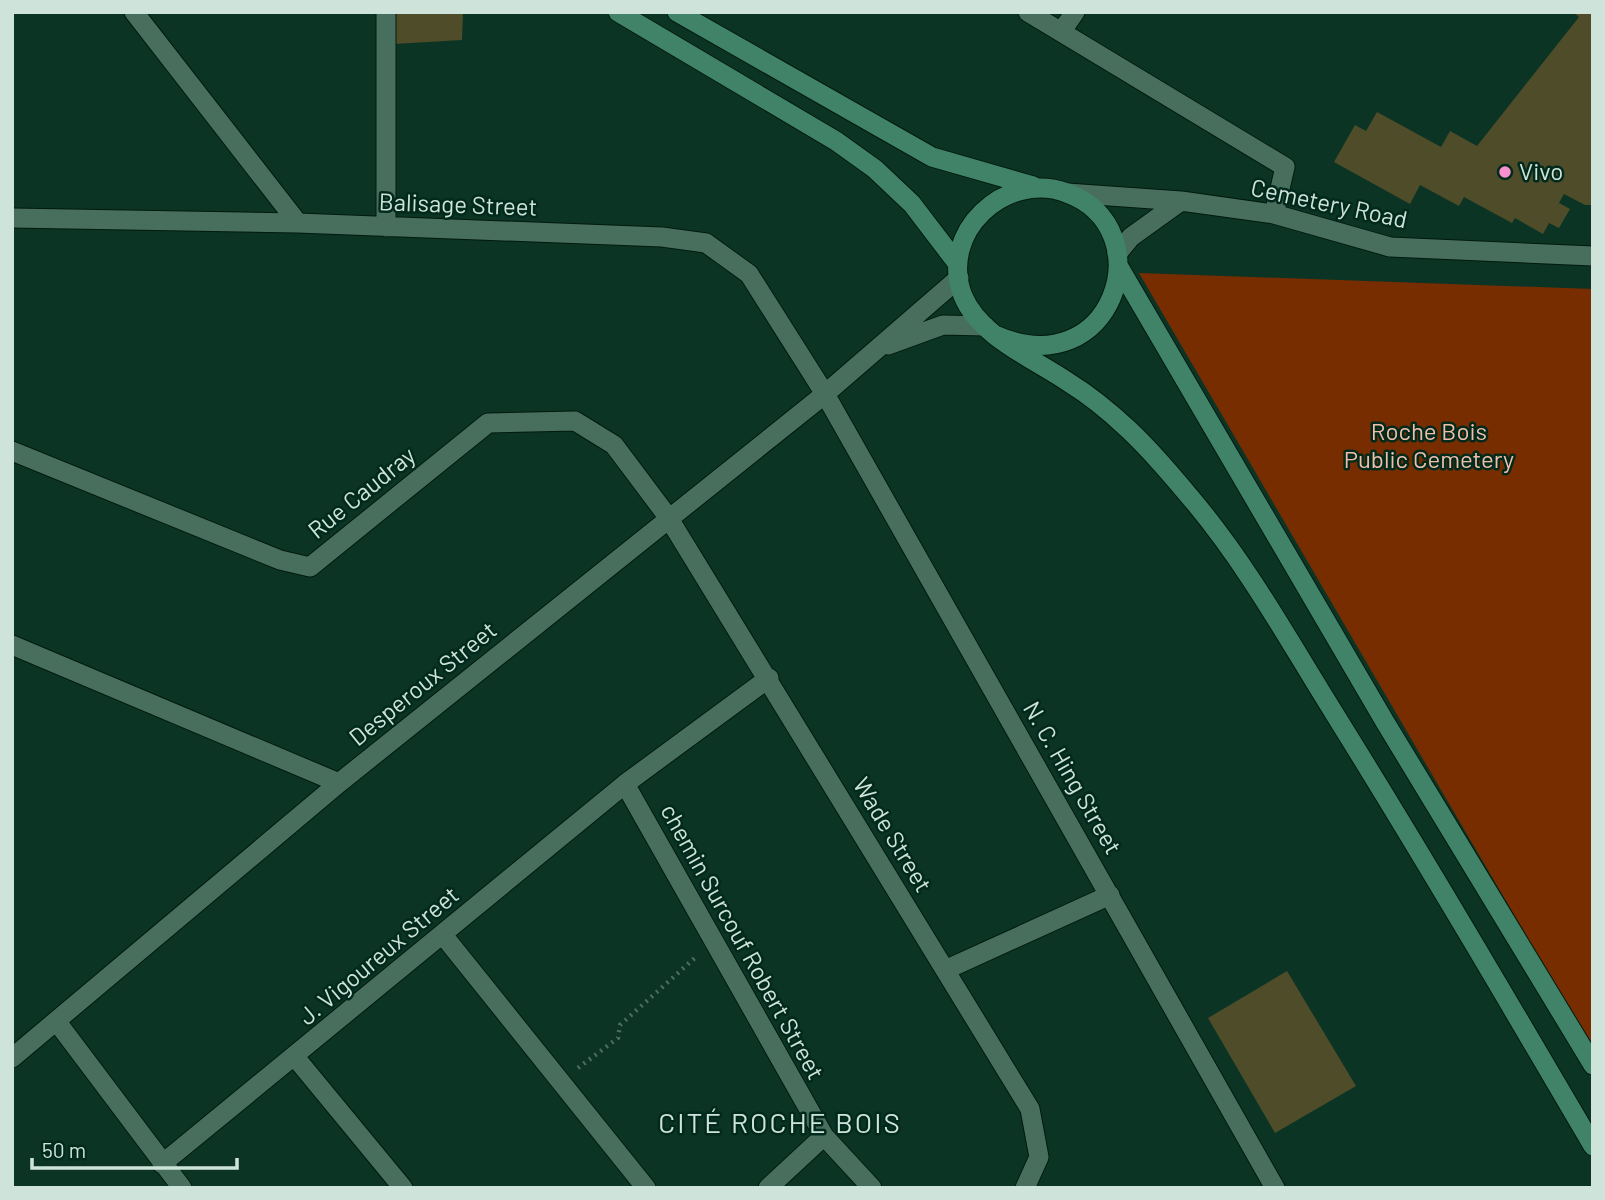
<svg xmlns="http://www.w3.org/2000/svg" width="1605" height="1200" viewBox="0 0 1605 1200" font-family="Barlow,sans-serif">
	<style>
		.green { fill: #782d00 }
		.building { fill: #4e4c29 }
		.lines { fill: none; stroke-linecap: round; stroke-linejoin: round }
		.minor-casing { stroke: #001a0f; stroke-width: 21 }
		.secondary-casing { stroke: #001a0f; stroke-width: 21 }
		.path { stroke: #4c6e60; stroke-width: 4.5; stroke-dasharray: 2 5; stroke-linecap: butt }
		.minor { stroke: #486f5d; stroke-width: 19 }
		.secondary { stroke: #408369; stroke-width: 19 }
		.poi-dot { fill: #f790cd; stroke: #012a1c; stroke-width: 2.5 }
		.labels { text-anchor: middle; stroke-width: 5; stroke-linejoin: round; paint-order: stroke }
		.poi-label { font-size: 24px; fill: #cee3d9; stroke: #012a1c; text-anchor: start }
		.street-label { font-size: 24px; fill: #cee3d9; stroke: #012a1c }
		.park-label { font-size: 24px; fill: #f1bfa9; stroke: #012a1c }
		.quarter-label { font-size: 28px; letter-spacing: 2px; fill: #cee3d9; stroke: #012a1c }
	</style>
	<rect width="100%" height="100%" fill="#0c3425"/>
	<path class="green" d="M 1139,273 L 1593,289 L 1593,1050 Z"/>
	<path class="building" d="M 396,12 L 463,12 L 462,40 L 394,44 Z
		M 1573,12 L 1593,12 L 1593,205 L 1585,205 L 1564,194 L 1559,203 L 1570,209 L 1559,228 L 1549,223 L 1543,234 L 1515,218 L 1512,223 L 1464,197 L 1459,206 L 1420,185 L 1410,204 L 1334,162 L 1355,125 L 1366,131 L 1377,112 L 1441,147 L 1450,131 L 1477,146 L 1579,17 Z
		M 1287,971 L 1356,1086 L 1275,1133 L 1208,1018 Z"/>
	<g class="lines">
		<defs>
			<path id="minor" d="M 134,12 L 298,223
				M 1028,12 L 1285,167 L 1274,214
				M 1061,32 L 1075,12
				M 1067,193 L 1181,201 L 1274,214 L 1390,247 L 1593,256
				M 12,218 L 298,223 L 662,237 L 706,243 L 749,274 L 825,394 L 1275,1188
				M 386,227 L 386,12
				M 1117,254 L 1131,237 L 1181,201
				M 888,345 L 943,325 L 985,326
				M 12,451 L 280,560 L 310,567 L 488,423 L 575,421 L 614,445 L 668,517 L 1030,1109 L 1039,1157 L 1025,1188
				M 12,645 L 339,783
				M 625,784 L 824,1136 L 872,1188
				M 443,935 L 646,1188
				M 945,970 L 1110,895
				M 57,1022 L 182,1188
				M 295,1057 L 403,1188
				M 12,1058 L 339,783 L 825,394 L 959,278
				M 162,1164 L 625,784 L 769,678
				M 768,1188 L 824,1136"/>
			<path id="secondary" d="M 618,12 L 836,141 L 875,169 L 912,204 L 957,263
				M 677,12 L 932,157 L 1033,186
				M 1119,267 L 1385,722 L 1593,1065
				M 995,335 C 1113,387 1164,229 1067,193 C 1005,170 938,233 963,296 C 980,337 1033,358 1068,382 C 1089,395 1110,412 1128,429 C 1152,451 1174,478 1195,503 C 1249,568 1289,641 1334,713 C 1423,856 1508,1001 1593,1146"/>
		</defs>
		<use href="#minor" class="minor-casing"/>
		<use href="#secondary" class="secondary-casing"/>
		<path class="path" d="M 578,1068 L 618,1038 L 620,1025 L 697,956"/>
		<use href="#minor" class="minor"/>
		<use href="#secondary" class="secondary"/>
	</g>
	<circle class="poi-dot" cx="1505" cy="172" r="7"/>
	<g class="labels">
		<g class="poi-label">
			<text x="1519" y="180">Vivo</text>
		</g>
		<g class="street-label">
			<text transform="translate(1329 204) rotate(12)" y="8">Cemetery Road</text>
			<text transform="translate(458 205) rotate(2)" y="8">Balisage Street</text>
			<text transform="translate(362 493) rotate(-39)" y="8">Rue Caudray</text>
			<text transform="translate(423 684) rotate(-39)" y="8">Desperoux Street</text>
			<text transform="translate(1072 778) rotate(60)" y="8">N. C. Hing Street</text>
			<text transform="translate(892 835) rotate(59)" y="8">Wade Street</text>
			<text transform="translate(742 942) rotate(61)" y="8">chemin Surcouf Robert Street</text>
			<text transform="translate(379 956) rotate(-40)" y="8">J. Vigoureux Street</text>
		</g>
		<g class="park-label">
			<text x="1429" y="440">Roche Bois<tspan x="1429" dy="28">Public Cemetery</tspan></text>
		</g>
		<g class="quarter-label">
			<text x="780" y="1133">CITÉ ROCHE BOIS</text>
		</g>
	</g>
	<rect width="1605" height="1200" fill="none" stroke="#cee3d9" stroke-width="28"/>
	<path d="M32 1158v10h205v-10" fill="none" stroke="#cee3d9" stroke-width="3.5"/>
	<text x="42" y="1158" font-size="21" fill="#cee3d9" stroke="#012a1c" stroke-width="5" paint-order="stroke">50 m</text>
</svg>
